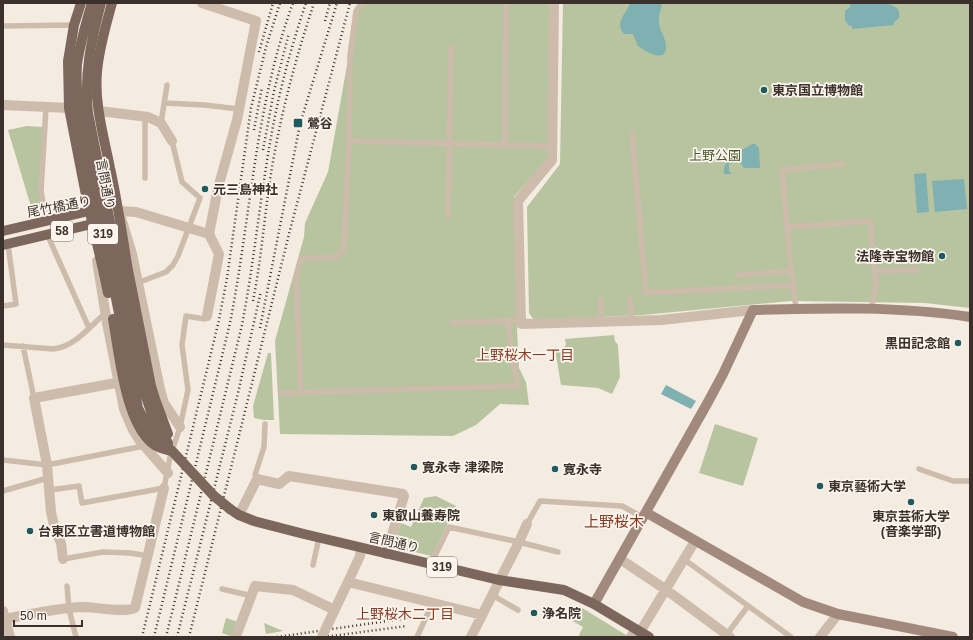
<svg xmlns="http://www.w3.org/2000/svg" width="973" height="640" viewBox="0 0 973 640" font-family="Helvetica,'Noto Sans JP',sans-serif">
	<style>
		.green { fill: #b8c4a0 }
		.water { fill: #7fb0b2 }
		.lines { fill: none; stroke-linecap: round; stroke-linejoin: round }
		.lane { stroke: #cdbbac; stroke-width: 5.5 }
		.street { stroke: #cdbbac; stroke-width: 10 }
		.secondary { stroke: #a18a7d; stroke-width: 10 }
		.primary { stroke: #7d675c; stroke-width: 10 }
		.rail { stroke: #3b302b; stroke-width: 2.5; stroke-dasharray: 1 3; stroke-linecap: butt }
		.street-bridge { stroke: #cdbbac; stroke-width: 10 }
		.primary-bridge { stroke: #7d675c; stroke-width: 10 }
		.poi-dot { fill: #1f5a5e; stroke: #fbf5ee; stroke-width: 1.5 }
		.labels { text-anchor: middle; stroke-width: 3.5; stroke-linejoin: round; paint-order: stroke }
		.shield { fill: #fbf5ee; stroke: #756b66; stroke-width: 1 }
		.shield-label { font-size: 12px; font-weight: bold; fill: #3b302b }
		.poi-label { font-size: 13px; font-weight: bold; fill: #3b302b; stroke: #fbf5ee; text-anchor: start }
		.park-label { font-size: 13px; fill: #4a5a2e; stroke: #fbf5ee }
		.street-label { font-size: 13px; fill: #3b302b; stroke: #fbf5ee }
		.neighbourhood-label { font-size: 14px; fill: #8c3b22; stroke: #fbf5ee }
		.quarter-label { font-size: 15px; fill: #8c3b22; stroke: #fbf5ee }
	</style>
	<rect width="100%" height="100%" fill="#f4ebe1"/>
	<path class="green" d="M 360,3 L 550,3 L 548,159 L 514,197 L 517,329 L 519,368 L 526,382 L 529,405 L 500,404 L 476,425 L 453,436 L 280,434 L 275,341 L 304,237 L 305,223 L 328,172 L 357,9 Z
		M 563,3 L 970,3 L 970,308 L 925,303 L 791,301 L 642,315 L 534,320 L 529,313 L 527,207 L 560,164 Z
		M 27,126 L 43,127 L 43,207 L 32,210 L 8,130 Z
		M 614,335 L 615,341 L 618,345 L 620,377 L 612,394 L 598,388 L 561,385 L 555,349 L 563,348 L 566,345 L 565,339 Z
		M 268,353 L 271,353 L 274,420 L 264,420 L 254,418 L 253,406 Z
		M 715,424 L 758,438 L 743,486 L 699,473 Z
		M 436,496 L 456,506 L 432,556 L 406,550 L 409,538 L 397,535 L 401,523 L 411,527 L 424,498 Z
		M 579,606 L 626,635 L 625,637 L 578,637 L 583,627 L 571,620 Z
		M 226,618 L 238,622 L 233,637 L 222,633 Z
		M 264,623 L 283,631 L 266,634 Z"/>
	<path class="water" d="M 629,3 L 660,3 L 662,5 C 660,11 658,18 659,24 C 661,34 670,44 664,54 C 656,59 645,50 638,46 L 633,34 L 624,34 C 615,24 624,15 629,6 Z
		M 861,3 C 875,3 903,0 899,18 L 894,22 L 894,25 L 852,29 L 852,26 L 849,26 L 845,20 L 845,11 L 850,7 L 850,4 Z
		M 752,144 L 755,144 L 759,148 L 760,168 L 744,168 L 739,161 L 729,164 L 729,172 L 731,172 L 731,174 L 724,174 C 722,157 740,152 752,144 Z
		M 926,173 L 929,212 L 917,213 L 914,174 Z
		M 964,179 L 967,209 L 935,212 L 932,181 Z
		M 666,385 L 696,401 L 691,409 L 661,394 Z"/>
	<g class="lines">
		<path class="lane" d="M 3,26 L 74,25
			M 165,103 L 204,105 L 239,109
			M 46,108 L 41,191 L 46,220
			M 161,123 L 167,85
			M 632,133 L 646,293 L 793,285
			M 349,141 L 552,146
			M 505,144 L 506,3
			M 145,178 L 145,117
			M 448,216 L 451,47
			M 787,227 L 870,221 L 876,286 L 871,310
			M 47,234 L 89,328
			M 874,271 L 917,270
			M 738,275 L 791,271
			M 137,283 L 166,272 L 173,265 L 178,256 L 200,198 L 182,182 L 172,141
			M 630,298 L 631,321
			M 3,306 L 16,304 L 8,244
			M 796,308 L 791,271 L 782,170 L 843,164
			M 600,322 L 601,300
			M 452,323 L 520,320
			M 3,345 L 53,349 C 73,347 87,330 101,317 L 105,315
			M 23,346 L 34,398
			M 301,392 L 296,277 L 301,259 L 335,257 L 344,250 L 349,141 L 350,55 L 356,11 L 362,3
			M 281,393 L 518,386 L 512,357 L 508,321
			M 3,460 L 47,465 L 144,446
			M 919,469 L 953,481 L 970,481
			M 257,479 L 255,475 L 264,447 L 265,424
			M 50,490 L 79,486 L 82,503 L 164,488 L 170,457 L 180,427 L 188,390 L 182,345 L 186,316 L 205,319 L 207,316
			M 3,491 L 48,478
			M 527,524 L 540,501 L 622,506 L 644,518
			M 63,559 L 103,552 L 130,553 L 148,556
			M 685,560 L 791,637
			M 431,564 L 449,527 L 519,542 L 558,552
			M 313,565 L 319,538
			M 67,586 L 69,609 L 76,637
			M 222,589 L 252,596
			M 492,595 L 518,610
			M 727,634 L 748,606
			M 417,637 L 433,602"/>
		<path class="street" d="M 202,3 L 256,21 L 237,120 L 218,188 L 209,234 L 219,254 L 207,316
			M 554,3 L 552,160 L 518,201 L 521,324 L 661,320 L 753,310
			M 3,105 L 69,108
			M 99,111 L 148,117 L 161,123 L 172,141
			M 97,261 L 107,323 L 124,409 L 133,430 L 140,441 L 168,473
			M 180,427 L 164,403 L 160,389 L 132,254 L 119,211 L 136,212 L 209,234
			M 239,515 L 257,479 L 279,484 L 289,476 L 403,494 L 404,496 L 386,554
			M 361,548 L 360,556 L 348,582 L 482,615
			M 63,559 L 61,543 L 55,530 L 51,512 L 47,465 L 34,398 L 132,380
			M 620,559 L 665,589 L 730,637
			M 3,611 L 10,637
			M 5,619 C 30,614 57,608 82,607 C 97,607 121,613 135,608 L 164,488
			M 327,626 L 348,582
			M 640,632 L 695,541
			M 236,636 L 255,586 L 293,590 L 335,610
			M 471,637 L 519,542 L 527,524
			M 631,637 L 636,629
			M 820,637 L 838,614"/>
		<path class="secondary" d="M 647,513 L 803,602 L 838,614 L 953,637
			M 594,604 L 708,402 L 723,374 L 753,310 C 824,308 900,306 970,317"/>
		<path class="primary" d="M 81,3 L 74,25 L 68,61 L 69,108 L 86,195 L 104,274
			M 112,3 C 106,25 99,48 97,72 C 94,104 104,137 110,168 C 117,200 122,232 127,265
			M 3,231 L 89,211 L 95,211
			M 3,245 L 92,224 L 97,222
			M 230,509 L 239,515 L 254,521 L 304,534 L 499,580 L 564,590 L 594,604 L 649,637"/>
		<path class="rail" d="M 325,21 L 330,3
			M 259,52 L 273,3
			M 254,130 L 262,87
			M 263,150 L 274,91 L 289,33
			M 253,301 C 261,261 264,220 270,180 C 279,120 295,60 314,3
			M 260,328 L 300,124 L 337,3
			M 142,637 L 219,320 L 227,278 L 251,108 L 266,47 L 280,3
			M 154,637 L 230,323 C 251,216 255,106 293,3
			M 166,637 L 242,325 C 255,257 261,188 274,121 C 282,81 293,41 306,3
			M 177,637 L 238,393 L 261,291
			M 189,637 L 289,234 L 350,3
			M 277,637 L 408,618
			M 324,637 L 407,626"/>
		<path class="street-bridge" d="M 322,637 L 327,626"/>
		<path class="primary-bridge" d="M 92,3 C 86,23 80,44 77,64 C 76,81 77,98 79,114 L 138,408 L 145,422 L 155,436 L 173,452 L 214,496 L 230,509
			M 101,3 C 91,41 84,74 88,113 L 144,391 L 153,417 L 168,443
			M 127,265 L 151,386 L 155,399 L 168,434
			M 104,274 L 108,293
			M 113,319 C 119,352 125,421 152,443 C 157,448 164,449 171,451"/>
	</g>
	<g class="poi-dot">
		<circle cx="764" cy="90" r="4"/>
		<rect x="293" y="118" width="10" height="10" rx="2"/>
		<circle cx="205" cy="189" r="4"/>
		<circle cx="942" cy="256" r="4"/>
		<circle cx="958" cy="343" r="4"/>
		<circle cx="414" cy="467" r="4"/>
		<circle cx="555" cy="469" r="4"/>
		<circle cx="820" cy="486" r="4"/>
		<circle cx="911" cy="502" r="4"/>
		<circle cx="374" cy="515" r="4"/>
		<circle cx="30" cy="531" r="4"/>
		<circle cx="534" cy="613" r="4"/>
	</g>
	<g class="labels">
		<g class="shield">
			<rect x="51" y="221" width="22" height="20" rx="3"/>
			<rect x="88" y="224" width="30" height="20" rx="3"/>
			<rect x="427" y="557" width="30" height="20" rx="3"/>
		</g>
		<g class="shield-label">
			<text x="62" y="235">58</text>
			<text x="103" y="238">319</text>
			<text x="442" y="571">319</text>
		</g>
		<g class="poi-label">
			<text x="772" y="95">東京国立博物館</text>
			<text x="307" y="128">鶯谷</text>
			<text x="213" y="194">元三島神社</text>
			<text x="934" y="261" text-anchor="end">法隆寺宝物館</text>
			<text x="950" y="348" text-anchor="end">黒田記念館</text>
			<text x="422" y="472">寛永寺 津梁院</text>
			<text x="563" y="474">寛永寺</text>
			<text x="828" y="491">東京藝術大学</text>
			<text x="382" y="520">東叡山養寿院</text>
			<text x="911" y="521" text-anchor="middle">東京芸術大学<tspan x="911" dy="15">(音楽学部)</tspan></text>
			<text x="38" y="536">台東区立書道博物館</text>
			<text x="542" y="618">浄名院</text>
		</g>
		<g class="park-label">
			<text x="715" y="160">上野公園</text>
		</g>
		<g class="street-label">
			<text transform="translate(106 184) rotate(79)" y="5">言問通り</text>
			<text transform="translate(59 206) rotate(-11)" y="5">尾竹橋通り</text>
			<text transform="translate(394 542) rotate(13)" y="5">言問通り</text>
		</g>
		<g class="neighbourhood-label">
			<text x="525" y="360">上野桜木一丁目</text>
			<text x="405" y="619">上野桜木二丁目</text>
		</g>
		<g class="quarter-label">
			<text x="614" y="527">上野桜木</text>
		</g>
	</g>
	<rect width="973" height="640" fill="none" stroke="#3b302b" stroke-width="8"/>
	<path d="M14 620v6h68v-6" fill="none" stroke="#3b302b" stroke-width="2"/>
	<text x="20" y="620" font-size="12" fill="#3b302b" stroke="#fbf5ee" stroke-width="3" paint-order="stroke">50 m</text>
</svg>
